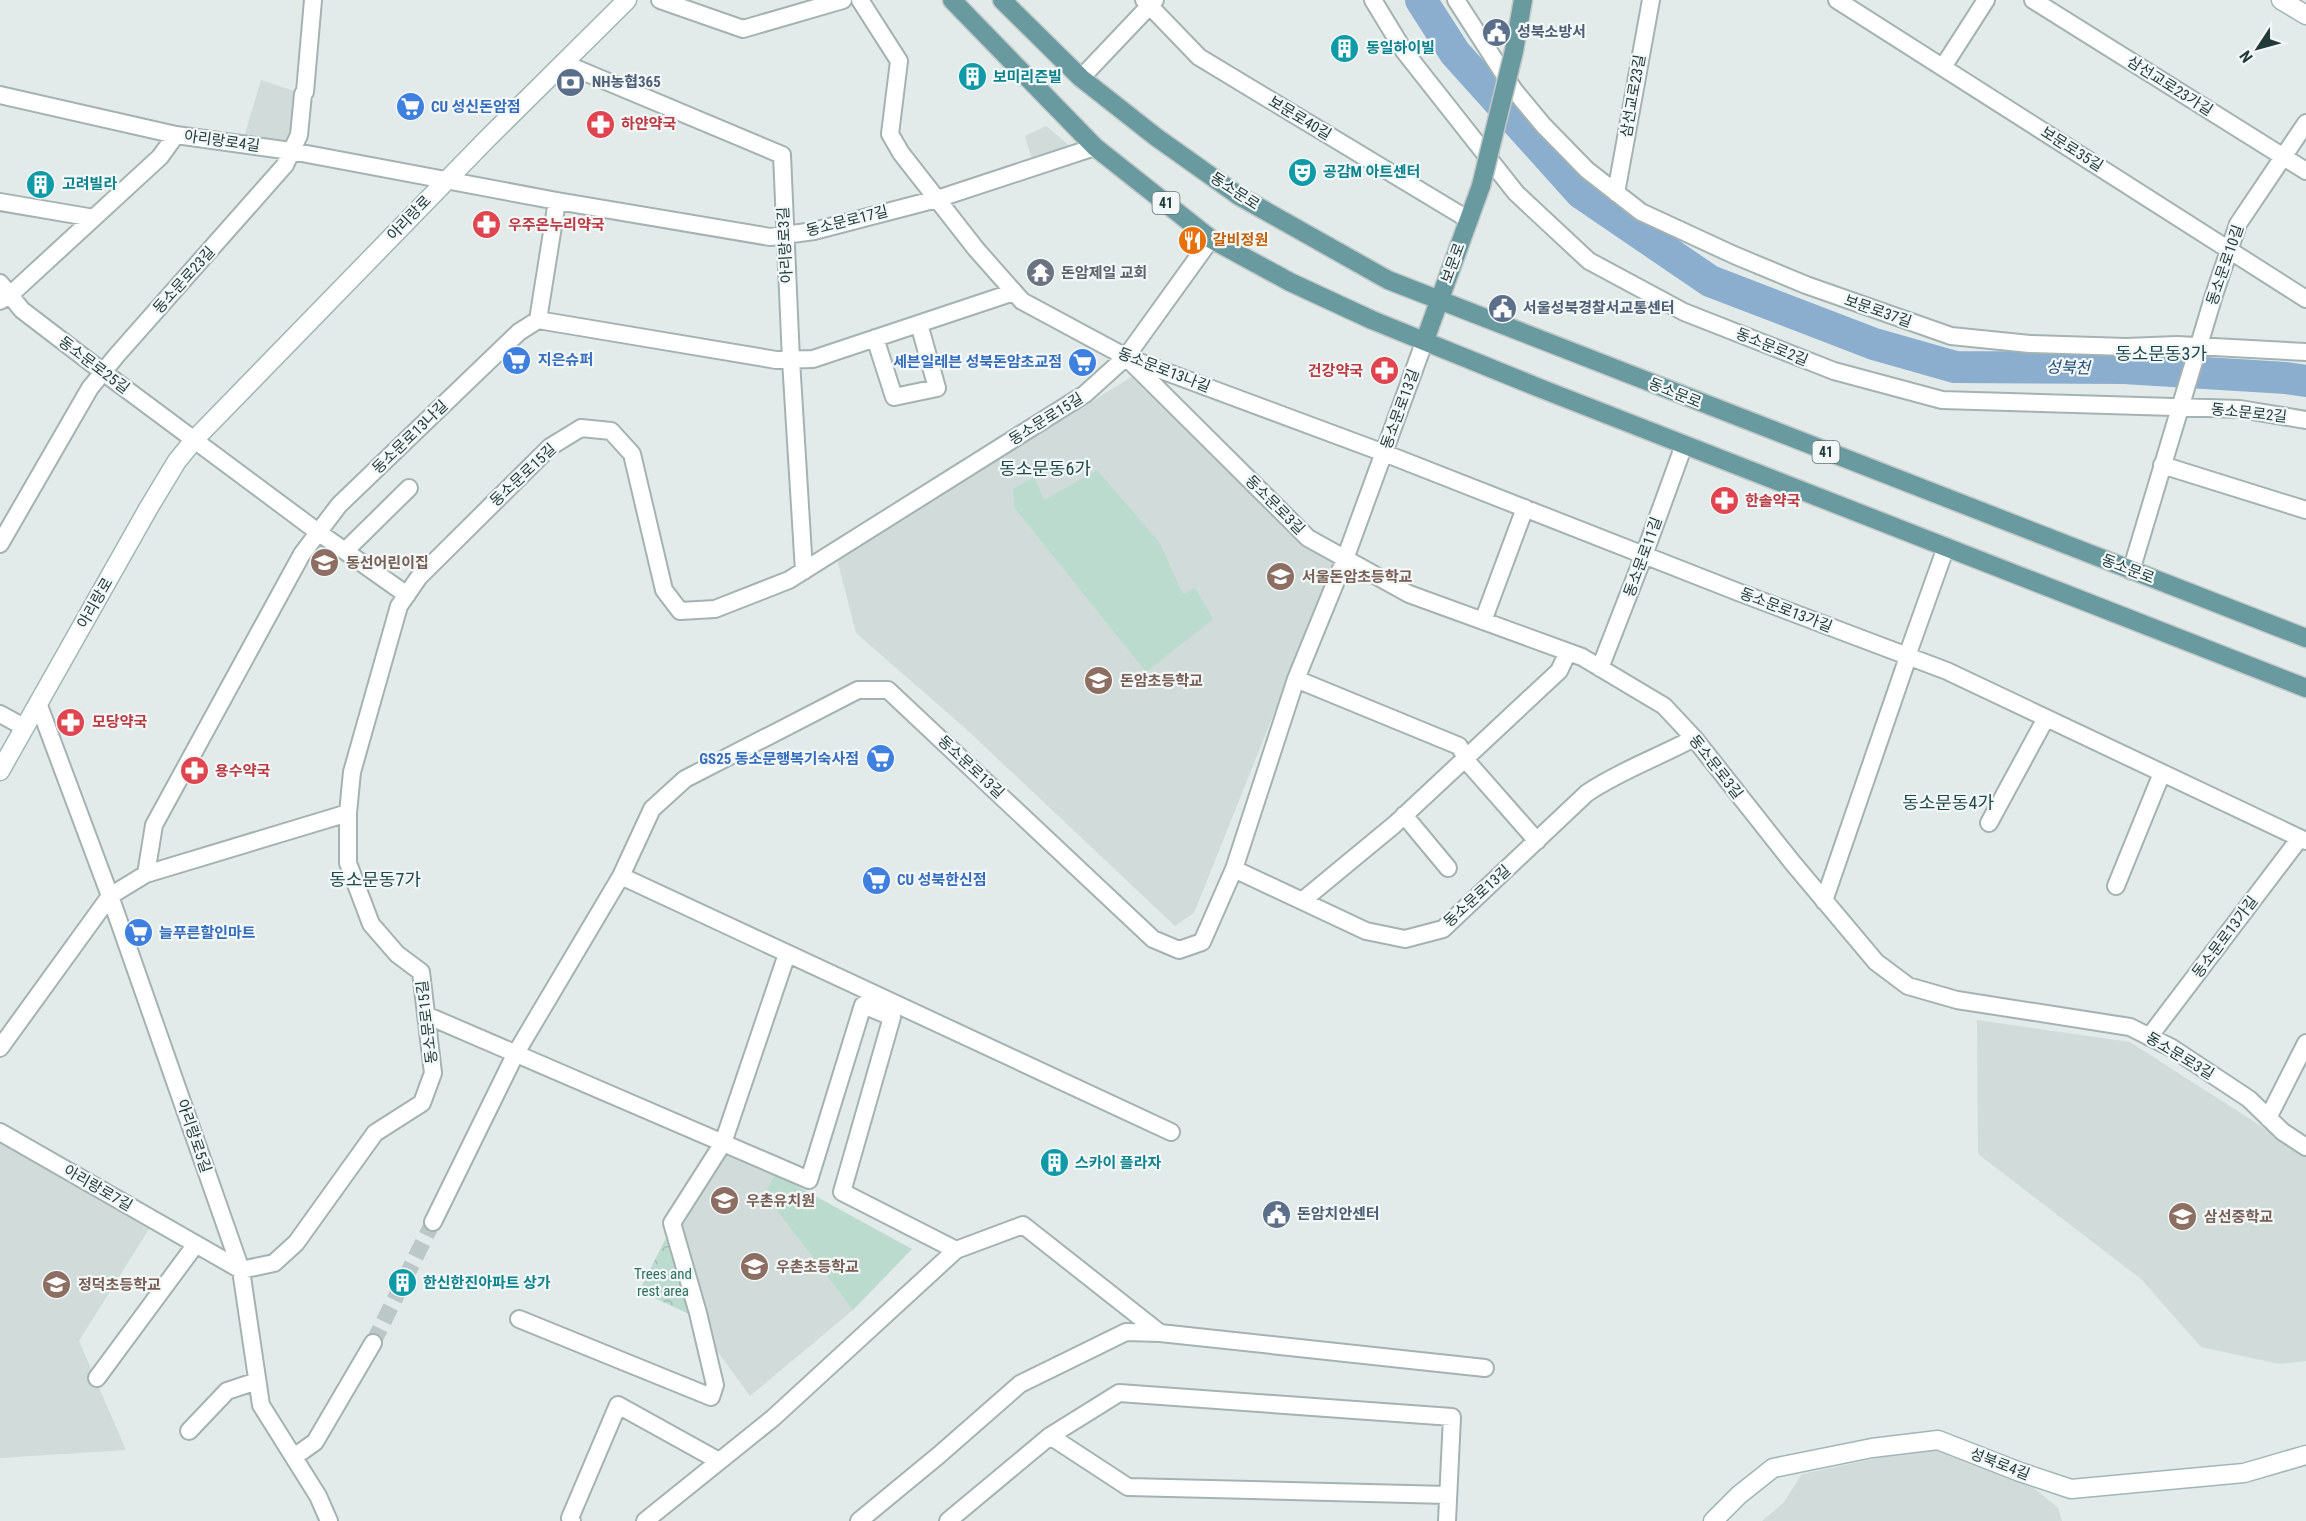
<svg xmlns="http://www.w3.org/2000/svg" width="2306" height="1521" viewBox="0 0 2306 1521" font-family="'Roboto Condensed','Noto Sans KR',sans-serif">
	<style>
		.built { fill: #d0dbda }
		.forest { fill: url(#forest-crowns) }
		.green { fill: #bcdbcf }
		.lines { fill: none; stroke-linecap: round; stroke-linejoin: round }
		.river { stroke: #8caece; stroke-width: 32 }
		.street-tunnel { stroke: #bcc8c7; stroke-width: 16; stroke-dasharray: 16 8; stroke-linecap: butt }
		.street-casing { stroke: #a5b2b2; stroke-width: 20 }
		.secondary-casing { stroke: #a1b6b6; stroke-width: 21 }
		.primary-casing { stroke: #c1c8c8; stroke-width: 21 }
		.street { stroke: #fff; stroke-width: 16 }
		.secondary { stroke: #fff; stroke-width: 18 }
		.primary { stroke: #689a9f; stroke-width: 18 }
		.primary-bridge-casing { stroke: #c1c8c8; stroke-width: 21; stroke-linecap: butt }
		.primary-bridge { stroke: #689a9f; stroke-width: 18 }
		.labels { text-anchor: middle; stroke-width: 4.5; stroke-linejoin: round; paint-order: stroke }
		.shield { fill: #f2f8f7; stroke: #617373; stroke-width: 1.5 }
		.shield-label { font-size: 14px; font-weight: bold; fill: #233a3b }
		.service-label { font-size: 15px; font-weight: bold; fill: #4e5e75; stroke: #f2f8f7; text-anchor: start }
		.culture-label { font-size: 15px; font-weight: bold; fill: #0d838f; stroke: #f2f8f7; text-anchor: start }
		.street-label { font-size: 15px; fill: #233a3b; stroke: #f2f8f7 }
		.shop-label { font-size: 15px; font-weight: bold; fill: #366cbe; stroke: #f2f8f7; text-anchor: start }
		.health-label { font-size: 15px; font-weight: bold; fill: #be3a42; stroke: #f2f8f7; text-anchor: start }
		.food-label { font-size: 15px; font-weight: bold; fill: #c56008; stroke: #f2f8f7; text-anchor: start }
		.worship-label { font-size: 15px; font-weight: bold; fill: #5b616d; stroke: #f2f8f7; text-anchor: start }
		.education-label { font-size: 15px; font-weight: bold; fill: #785e54; stroke: #f2f8f7; text-anchor: start }
		.park-label { font-size: 15px; fill: #2f705e; stroke: #f2f8f7 }
		.water-label { font-size: 16px; font-style: italic; fill: #204a74; stroke: #f2f8f7 }
		.quarter-label { font-size: 18px; fill: #20484c; stroke: #f2f8f7 }
	</style>
	<defs>
		<pattern id="forest-crowns" width="20" height="18" patternUnits="userSpaceOnUse" patternTransform="scale(1.5)"><rect width="20" height="18" fill="#bcdbcf"/><path d="M2 6a3 3 0 1 1 6 0M12 15a3 3 0 1 1 6 0" fill="none" stroke="#a1bdb3"/></pattern>
	</defs>
	<rect width="100%" height="100%" fill="#e2ebea"/>
	<path class="built" d="M 261,80 L 303,94 L 291,151 L 242,144 Z
		M 1046,126 L 1071,147 L 1032,159 L 1025,136 Z
		M 1133,376 L 1304,546 L 1335,561 L 1194,913 L 1175,926 L 965,728 L 856,633 L 837,559 Z
		M 1977,1020 L 2130,1042 L 2306,1155 L 2306,1361 L 2279,1364 L 2201,1347 L 2141,1279 L 1978,1154 Z
		M 0,1142 L 149,1229 L 79,1341 L 126,1450 L 0,1458 Z
		M 725,1148 L 775,1174 L 764,1194 L 853,1310 L 750,1396 L 712,1344 L 677,1223 Z
		M 1935,1446 L 2021,1477 L 2058,1508 L 2062,1521 L 1762,1521 L 1784,1502 L 1802,1474 Z"/>
	<path class="forest" d="M 668,1234 L 689,1314 L 639,1291 Z"/>
	<path class="green" d="M 1097,470 L 1159,542 L 1183,594 L 1195,588 L 1213,619 L 1146,672 L 1014,507 L 1013,489 L 1034,477 L 1044,500 Z
		M 775,1174 L 912,1249 L 853,1310 L 764,1194 Z"/>
	<g class="lines">
		<path class="river" d="M 1421,0 L 1455,53 L 1581,193 L 1710,281 L 1874,344 L 1955,367 L 2124,368 L 2286,378 L 2306,381"/>
		<path class="street-tunnel" d="M 373,1343 L 433,1222"/>
		<defs>
			<path id="street" d="M 660,0 L 743,29 L 843,0
				M 860,0 L 899,61 L 890,134 L 901,153 L 976,249 L 1022,301 L 1126,357 L 1384,453 L 1738,592 L 1947,671 L 2306,841
				M 1144,0 L 1199,57 L 1469,220
				M 1373,0 L 1404,51 L 1516,193 L 1589,261 L 1684,312 L 1834,371 L 1942,400 L 2240,409 L 2306,420
				M 1456,0 L 1514,90 L 1543,125 L 1587,170 L 1641,212 L 1734,255 L 1806,285 L 1951,336 L 2030,344 L 2126,347 L 2177,345 L 2306,352
				M 1837,0 L 2306,299
				M 2033,0 L 2306,171
				M 563,63 L 782,155 L 791,360 L 804,571
				M 1943,67 L 1986,0
				M 1081,78 L 1155,0
				M 0,95 L 176,135 L 291,151 L 557,201 L 770,237 L 814,231 L 937,199 L 1095,147
				M 1616,193 L 1651,0
				M 0,202 L 94,218
				M 0,283 L 22,310 L 103,372 L 318,532 L 407,595
				M 0,301 L 10,295 L 160,157 L 176,135
				M 538,320 L 557,201
				M 875,338 L 894,397 L 937,388 L 919,324
				M 1131,362 L 1308,538 L 1409,594 L 1582,657 L 1664,706 L 1694,738 L 1792,862 L 1876,962 L 1908,986 L 1957,1000 L 2130,1027 L 2172,1048 L 2249,1099 L 2283,1132 L 2306,1147
				M 2162,465 L 2306,510
				M 0,544 L 90,388 L 117,355 L 285,165 L 299,135 L 303,94 L 305,92 L 313,0
				M 345,551 L 409,488
				M 2131,571 L 2214,295 L 2238,224 L 2306,123
				M 1483,621 L 1525,508
				M 1600,668 L 1644,555 L 1684,445
				M 1296,679 L 1459,746 L 1471,766 L 1537,841
				M 38,703 L 110,896 L 241,1270 L 261,1405 L 318,1496 L 329,1521
				M 0,714 L 24,727
				M 1404,815 L 1448,868
				M 1989,823 L 2046,718
				M 1234,869 L 1366,931 L 1405,939 L 1443,929 L 1587,793 C 1621,770 1659,757 1694,738
				M 146,874 L 154,825 L 302,554 L 339,505 L 519,332 L 538,320 L 776,360 L 813,359 L 1014,292
				M 621,876 L 1171,1132
				M 2116,886 L 2162,773
				M 1302,901 L 1394,825 L 1559,671 L 1568,652
				M 1824,901 L 1908,657 L 1907,656 L 1946,547
				M 426,1015 L 809,1180 L 863,1005 L 892,1017 L 842,1192 L 956,1250
				M 2149,1037 L 2300,838
				M 0,1048 L 110,896 L 146,874 L 348,813
				M 2268,1118 L 2306,1043
				M 0,1132 L 241,1270 L 274,1263 L 296,1243 L 375,1133 L 422,1103 L 433,1073 L 421,972 L 397,954 L 371,924 L 348,863 L 348,813 L 352,772 L 399,606 L 419,577 L 550,447 L 581,428 L 611,431 L 632,454 L 664,590 L 680,611 L 715,609 L 789,580 L 1085,394 L 1126,357 L 1211,239
				M 433,1222 L 516,1053 L 621,876 L 652,809 L 685,779 L 858,690 L 888,690 L 1153,939 L 1179,950 L 1202,942 L 1234,869 L 1296,679 L 1345,559 L 1425,340
				M 519,1319 L 711,1397 L 715,1385 L 698,1313 L 672,1223 L 723,1143 L 787,954
				M 97,1378 L 196,1244
				M 189,1431 L 227,1391 L 257,1381
				M 1050,1436 L 1128,1487 L 1448,1495
				M 294,1457 L 315,1442 L 373,1343
				M 572,1521 L 570,1518 L 618,1405 L 719,1461
				M 645,1521 L 773,1418 L 956,1250 L 1023,1225 L 1160,1333
				M 859,1521 L 939,1455 L 1020,1384 L 1126,1332 L 1160,1333 L 1485,1368
				M 948,1521 L 1050,1436 L 1119,1393 L 1452,1417 L 1447,1521"/>
			<path id="secondary" d="M 2281,0 L 2306,15
				M 0,771 L 148,509 L 177,461 L 195,439 L 487,139 L 627,0
				M 1713,1521 L 1739,1495 L 1773,1468 L 1872,1448 L 1938,1440 L 2020,1472 L 2071,1489 L 2244,1473 L 2306,1455"/>
			<path id="primary" d="M 952,0 L 1095,147 L 1211,239 L 1290,282 L 1372,320 L 1542,389 L 2306,688
				M 1002,0 L 1081,78 L 1156,137 L 1239,196 L 1388,280 L 2306,638
				M 1514,51 L 1523,0
				M 1425,340 L 1481,186"/>
		</defs>
		<use href="#street" class="street-casing"/>
		<use href="#secondary" class="secondary-casing"/>
		<use href="#primary" class="primary-casing"/>
		<use href="#street" class="street"/>
		<use href="#secondary" class="secondary"/>
		<use href="#primary" class="primary"/>
		<defs>
			<path id="primary-bridge" d="M 1481,186 L 1514,51"/>
		</defs>
		<use href="#primary-bridge" class="primary-bridge-casing"/>
		<use href="#primary-bridge" class="primary-bridge"/>
	</g>
	<defs>
		<symbol id="civic-disc" viewBox="-11 -11 22 22"><circle r="9.5" fill="#5c6f8a" stroke="#f2f8f7"/><path d="M-.6-6.5H3V-4.5H.6V-3L4-1V1h2V6H-6V1h2V-1L-.6-3ZM-1.2 2.5V6h2.4V2.5Z" fill="#fff"/></symbol>
		<symbol id="building-disc" viewBox="-11 -11 22 22"><circle r="9.5" fill="#0f9aa8" stroke="#f2f8f7"/><path d="M-4-6H4V6H1V3H-1V6H-4ZM-2.5-4.3h1.7v1.8h-1.7ZM.8-4.3h1.7v1.8H.8ZM-2.5-1h1.7V.8h-1.7ZM.8-1h1.7V.8H.8Z" fill="#fff"/></symbol>
		<symbol id="bank-disc" viewBox="-11 -11 22 22"><circle r="9.5" fill="#5c6f8a" stroke="#f2f8f7"/><path d="M-6-4H6V4H-6ZM0-2.3a2.3 2.3 0 1 0 0 4.6a2.3 2.3 0 1 0 0-4.6Z" fill="#fff"/></symbol>
		<symbol id="supermarket-disc" viewBox="-11 -11 22 22"><circle r="9.5" fill="#3f7fe0" stroke="#f2f8f7"/><path d="M-6-5.5h2.5l.6 2H6L4.5 2H-2.5L-4.4-4H-6ZM-1.5 3.2a1.3 1.3 0 1 0 .1 0ZM3 3.2a1.3 1.3 0 1 0 .1 0Z" fill="#fff"/></symbol>
		<symbol id="pharmacy-disc" viewBox="-11 -11 22 22"><circle r="9.5" fill="#e0444e" stroke="#f2f8f7"/><path d="M-2-6h4v4h4v4h-4v4h-4v-4h-4v-4h4Z" fill="#fff"/></symbol>
		<symbol id="theatre-disc" viewBox="-11 -11 22 22"><circle r="9.5" fill="#0f9aa8" stroke="#f2f8f7"/><path d="M-5-5.5Q0-4 5-5.5V0Q5 5 0 6Q-5 5-5 0ZM-3.3-2.5H-1v1.5H-3.3ZM1-2.5H3.3v1.5H1ZM-2.8 1Q0 5.5 2.8 1Z" fill="#fff"/></symbol>
		<symbol id="restaurant-disc" viewBox="-11 -11 22 22"><circle r="9.5" fill="#e8710a" stroke="#f2f8f7"/><path d="M-5-6h1v4h1v-4h1v4h1v-4h1v5L-1.5 .5V6h-2V.5L-5-1ZM5-6V6H3V1.5H1.5Q1.5-4 5-6Z" fill="#fff"/></symbol>
		<symbol id="temple-disc" viewBox="-11 -11 22 22"><circle r="9.5" fill="#6b7280" stroke="#f2f8f7"/><path d="M0-6L5-2H3V0L6.5 2.5H4V6H1.5V3h-3V6H-4V2.5H-6.5L-3 0V-2H-5Z" fill="#fff"/></symbol>
		<symbol id="school-disc" viewBox="-11 -11 22 22"><circle r="9.5" fill="#8d6e63" stroke="#f2f8f7"/><path d="M0-5L7-2L0 1L-7-2ZM-4 1L0 2.5L4 1V4Q0 6-4 4Z" fill="#fff"/></symbol>
	</defs>
	<g fill-rule="evenodd">
		<use href="#civic-disc" x="1480" y="16" width="33" height="33"/>
		<use href="#building-disc" x="1328" y="32" width="33" height="33"/>
		<use href="#building-disc" x="956" y="60" width="33" height="33"/>
		<use href="#bank-disc" x="554" y="66" width="33" height="33"/>
		<use href="#supermarket-disc" x="394" y="90" width="33" height="33"/>
		<use href="#pharmacy-disc" x="584" y="108" width="33" height="33"/>
		<use href="#theatre-disc" x="1286" y="156" width="33" height="33"/>
		<use href="#building-disc" x="24" y="168" width="33" height="33"/>
		<use href="#pharmacy-disc" x="470" y="208" width="33" height="33"/>
		<use href="#restaurant-disc" x="1176" y="224" width="33" height="33"/>
		<use href="#temple-disc" x="1024" y="256" width="33" height="33"/>
		<use href="#civic-disc" x="1486" y="292" width="33" height="33"/>
		<use href="#supermarket-disc" x="500" y="344" width="33" height="33"/>
		<use href="#supermarket-disc" x="1066" y="346" width="33" height="33"/>
		<use href="#pharmacy-disc" x="1368" y="354" width="33" height="33"/>
		<use href="#pharmacy-disc" x="1708" y="484" width="33" height="33"/>
		<use href="#school-disc" x="308" y="546" width="33" height="33"/>
		<use href="#school-disc" x="1264" y="560" width="33" height="33"/>
		<use href="#school-disc" x="1082" y="664" width="33" height="33"/>
		<use href="#pharmacy-disc" x="54" y="706" width="33" height="33"/>
		<use href="#supermarket-disc" x="864" y="742" width="33" height="33"/>
		<use href="#pharmacy-disc" x="178" y="754" width="33" height="33"/>
		<use href="#supermarket-disc" x="860" y="864" width="33" height="33"/>
		<use href="#supermarket-disc" x="122" y="916" width="33" height="33"/>
		<use href="#building-disc" x="1038" y="1146" width="33" height="33"/>
		<use href="#school-disc" x="708" y="1184" width="33" height="33"/>
		<use href="#civic-disc" x="1260" y="1198" width="33" height="33"/>
		<use href="#school-disc" x="2166" y="1200" width="33" height="33"/>
		<use href="#school-disc" x="738" y="1250" width="33" height="33"/>
		<use href="#building-disc" x="386" y="1266" width="33" height="33"/>
		<use href="#school-disc" x="40" y="1268" width="33" height="33"/>
	</g>
	<g class="labels">
		<g class="shield">
			<rect x="1152.5" y="192" width="27" height="22" rx="4.5"/>
			<rect x="1812.5" y="441" width="27" height="22" rx="4.5"/>
		</g>
		<g class="shield-label">
			<text x="1166" y="208">41</text>
			<text x="1826" y="457">41</text>
		</g>
		<g class="service-label">
			<text x="1517" y="37">성북소방서</text>
			<text x="592" y="87">NH농협365</text>
			<text x="1523" y="313">서울성북경찰서교통센터</text>
			<text x="1297" y="1219">돈암치안센터</text>
		</g>
		<g class="culture-label">
			<text x="1366" y="53">동일하이빌</text>
			<text x="993" y="82">보미리즌빌</text>
			<text x="1323" y="177">공감M 아트센터</text>
			<text x="62" y="189">고려빌라</text>
			<text x="1075" y="1168">스카이 플라자</text>
			<text x="423" y="1288">한신한진아파트 상가</text>
		</g>
		<g class="street-label">
			<text transform="translate(2170 86) rotate(32)" y="5">삼선교로23가길</text>
			<text transform="translate(1633 96) rotate(-80)" y="5">삼선교로23길</text>
			<text transform="translate(1300 118) rotate(31)" y="5">보문로40길</text>
			<text transform="translate(222 141) rotate(8)" y="5">아리랑로4길</text>
			<text transform="translate(2072 149) rotate(32)" y="5">보문로35길</text>
			<text transform="translate(1235 191) rotate(33)" y="5">동소문로</text>
			<text transform="translate(409 218) rotate(-46)" y="5">아리랑로</text>
			<text transform="translate(847 221) rotate(-14)" y="5">동소문로17길</text>
			<text transform="translate(785 245) rotate(-93)" y="5">아리랑로3길</text>
			<text transform="translate(1453 263) rotate(-70)" y="5">보문로</text>
			<text transform="translate(2225 265) rotate(-71)" y="5">동소문로10길</text>
			<text transform="translate(184 280) rotate(-48)" y="5">동소문로23길</text>
			<text transform="translate(1878 311) rotate(19)" y="5">보문로37길</text>
			<text transform="translate(1772 347) rotate(22)" y="5">동소문로2길</text>
			<text transform="translate(94 365) rotate(37)" y="5">동소문로25길</text>
			<text transform="translate(1164 370) rotate(21)" y="5">동소문로13나길</text>
			<text transform="translate(1675 393) rotate(22)" y="5">동소문로</text>
			<text transform="translate(1400 409) rotate(-70)" y="5">동소문로13길</text>
			<text transform="translate(2249 413) rotate(6)" y="5">동소문로2길</text>
			<text transform="translate(1046 419) rotate(-32)" y="5">동소문로15길</text>
			<text transform="translate(410 437) rotate(-44)" y="5">동소문로13나길</text>
			<text transform="translate(523 475) rotate(-43)" y="5">동소문로15길</text>
			<text transform="translate(1275 505) rotate(45)" y="5">동소문로3길</text>
			<text transform="translate(1643 557) rotate(-70)" y="5">동소문로11길</text>
			<text transform="translate(2128 569) rotate(21)" y="5">동소문로</text>
			<text transform="translate(95 603) rotate(-60)" y="5">아리랑로</text>
			<text transform="translate(1786 610) rotate(21)" y="5">동소문로13가길</text>
			<text transform="translate(971 767) rotate(43)" y="5">동소문로13길</text>
			<text transform="translate(1716 767) rotate(52)" y="5">동소문로3길</text>
			<text transform="translate(1477 896) rotate(-42)" y="5">동소문로13길</text>
			<text transform="translate(2225 937) rotate(-53)" y="5">동소문로13가길</text>
			<text transform="translate(427 1022) rotate(-97)" y="5">동소문로15길</text>
			<text transform="translate(2180 1056) rotate(31)" y="5">동소문로3길</text>
			<text transform="translate(194 1136) rotate(71)" y="5">아리랑로5길</text>
			<text transform="translate(98 1188) rotate(30)" y="5">아리랑로7길</text>
			<text transform="translate(2000 1464) rotate(21)" y="5">성북로4길</text>
		</g>
		<g class="shop-label">
			<text x="431" y="112">CU 성신돈암점</text>
			<text x="538" y="365">지은슈퍼</text>
			<text x="1062" y="367" text-anchor="end">세븐일레븐 성북돈암초교점</text>
			<text x="859" y="764" text-anchor="end">GS25 동소문행복기숙사점</text>
			<text x="897" y="885">CU 성북한신점</text>
			<text x="159" y="938">늘푸른할인마트</text>
		</g>
		<g class="health-label">
			<text x="621" y="129">하얀약국</text>
			<text x="508" y="230">우주온누리약국</text>
			<text x="1363" y="376" text-anchor="end">건강약국</text>
			<text x="1745" y="506">한솔약국</text>
			<text x="92" y="727">모당약국</text>
			<text x="215" y="776">용수약국</text>
		</g>
		<g class="food-label">
			<text x="1213" y="245">갈비정원</text>
		</g>
		<g class="worship-label">
			<text x="1061" y="278">돈암제일 교회</text>
		</g>
		<g class="education-label">
			<text x="346" y="568">동선어린이집</text>
			<text x="1302" y="582">서울돈암초등학교</text>
			<text x="1120" y="686">돈암초등학교</text>
			<text x="746" y="1206">우촌유치원</text>
			<text x="2204" y="1222">삼선중학교</text>
			<text x="776" y="1272">우촌초등학교</text>
			<text x="78" y="1290">정덕초등학교</text>
		</g>
		<g class="park-label">
			<text x="663" y="1279">Trees and<tspan x="663" dy="17">rest area</tspan></text>
		</g>
		<g class="water-label">
			<text transform="translate(2068 367) rotate(1)" y="6">성북천</text>
		</g>
		<g class="quarter-label">
			<text x="2161" y="360">동소문동3가</text>
			<text x="1045" y="475">동소문동6가</text>
			<text x="1948" y="809">동소문동4가</text>
			<text x="375" y="886">동소문동7가</text>
		</g>
	</g>
	<g transform="translate(2258 48) rotate(234)" stroke="#f2f8f7" stroke-width="4.5" paint-order="stroke">
	<path d="M0-4.5L10 22L0 15L-10 22Z" fill="#233a3b"/>
	<text y="-9" font-size="16" font-weight="bold" text-anchor="middle" fill="#233a3b">N</text>
	</g>
</svg>
